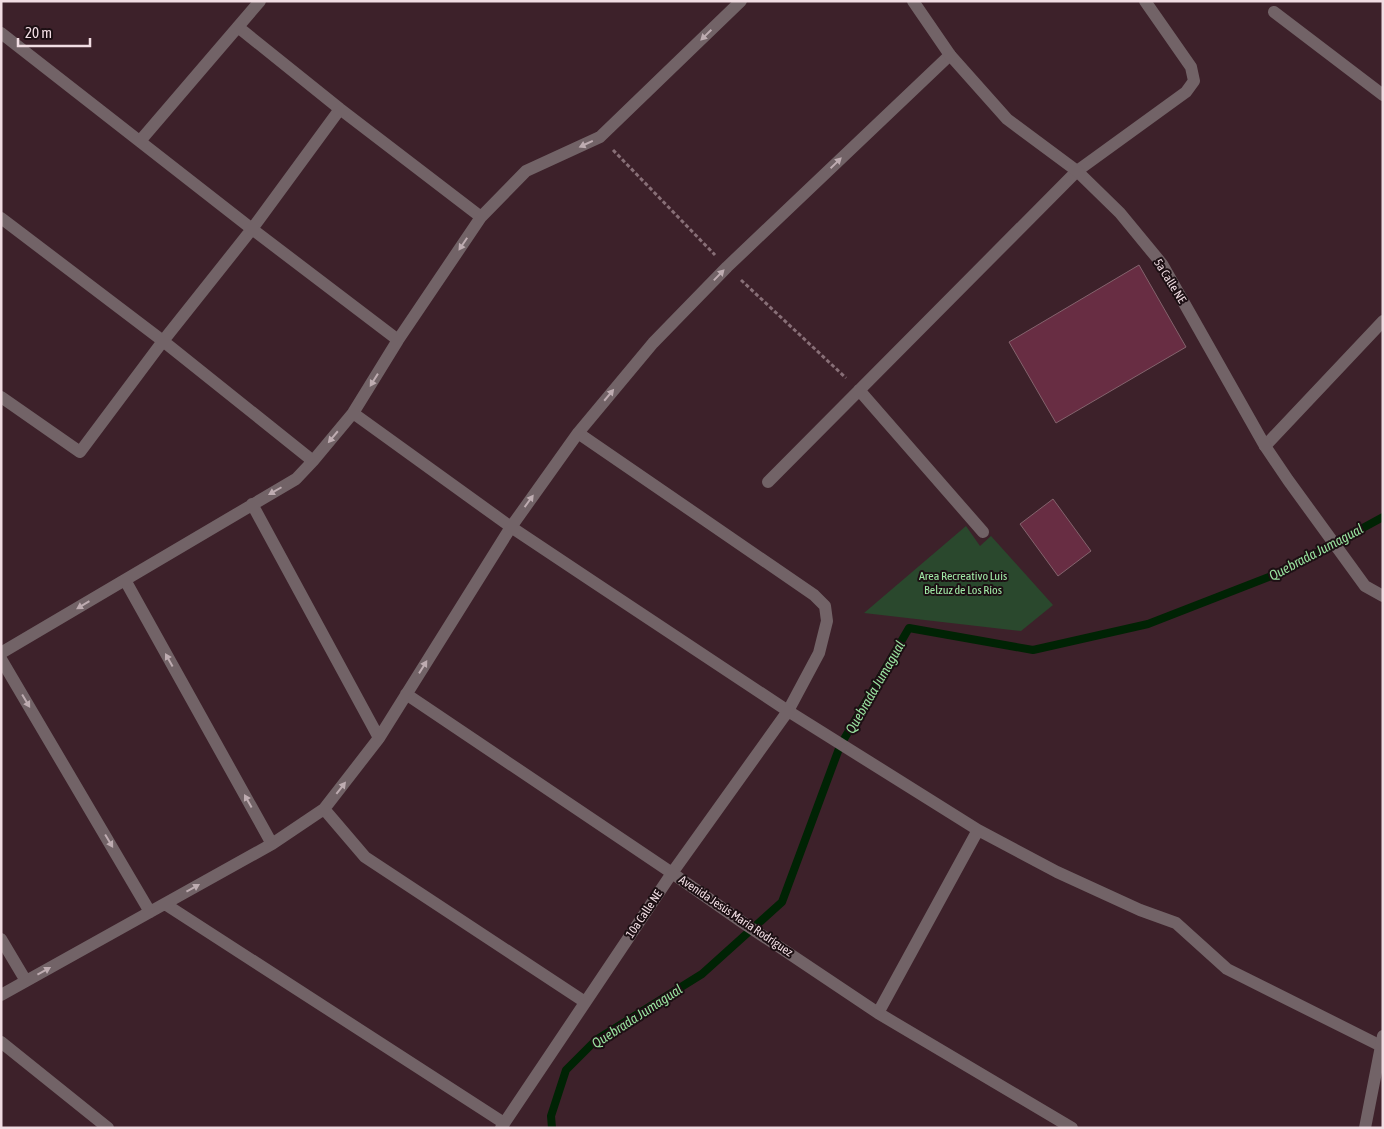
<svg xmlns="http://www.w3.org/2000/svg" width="1384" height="1129" viewBox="0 0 1384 1129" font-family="'Asap Condensed',sans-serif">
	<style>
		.green { fill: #2a482d }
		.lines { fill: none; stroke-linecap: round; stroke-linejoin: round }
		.stream { stroke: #002304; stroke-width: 8 }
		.building { fill: #682d43; stroke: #84636d }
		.path { stroke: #886f77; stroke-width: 3; stroke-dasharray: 4 2.5; stroke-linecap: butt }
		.minor { stroke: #726367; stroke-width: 12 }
		.tertiary { stroke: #726367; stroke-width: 12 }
		.oneway { fill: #beacb1 }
		.labels { text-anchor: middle; stroke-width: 4; stroke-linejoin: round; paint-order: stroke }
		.street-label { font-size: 12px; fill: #f1dde3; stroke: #1c0f13 }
		.park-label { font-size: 12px; fill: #a0e9a6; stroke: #1c0f13 }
		.water-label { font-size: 14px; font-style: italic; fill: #98e19e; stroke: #1c0f13 }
	</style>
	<rect width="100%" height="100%" fill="#3d212a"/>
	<path class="green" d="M 966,526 L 980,546 L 991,536 L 1053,605 L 1021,631 L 864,613 Z"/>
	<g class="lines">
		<path class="stream" d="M 552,1128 L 551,1116 L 566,1070 L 596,1040 L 702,974 L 782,902 L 840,746 L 909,628 L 1033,650 L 1148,624 L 1284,571 L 1383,517"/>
	</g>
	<path class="building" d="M 1139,265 L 1186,347 L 1056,423 L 1009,342 Z
		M 1053,499 L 1091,551 L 1058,576 L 1020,524 Z"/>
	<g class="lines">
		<path class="path" d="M 613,150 L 715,255
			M 741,280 L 846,378"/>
		<path class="minor" d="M 1274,12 L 1383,95
			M 238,27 L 340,109 L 481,217
			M 1,33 L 252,229 L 398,340
			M 140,141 L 260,1
			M 1,218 L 163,341 L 313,461
			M 859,390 L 983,532
			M 1,397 L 80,452 L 163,341 L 252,229 L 340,109
			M 353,413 L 511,527 L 595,583 L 788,711 L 978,830 L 1057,872 L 1140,910 L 1176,923 L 1227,969 L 1381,1046
			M 1265,446 L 1383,321
			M 768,482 L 1077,171 L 1186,92 L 1194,81 L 1191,67 L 1145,1
			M 252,504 L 379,738
			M 125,580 L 272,844
			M 1,653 L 296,479 L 313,461 L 353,413 L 398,340 L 481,217 L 526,171 L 600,137 L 741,1
			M 1,659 L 150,912
			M 406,694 L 672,873 L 742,922 L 878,1013 L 1072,1128
			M 324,809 L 365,857 L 585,1002
			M 165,904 L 504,1123
			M 1,939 L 26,981
			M 1,995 L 272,844 L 324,809 L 379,738 L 511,527 L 578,433 L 653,343 L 727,267 L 950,55
			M 878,1013 L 978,830
			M 1,1042 L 108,1128
			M 501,1128 L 672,873 L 788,711 L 819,653 L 827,621 L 825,606 L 814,595 L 578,433"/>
		<path class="tertiary" d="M 913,1 L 950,55 L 1007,119 L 1077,171 L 1120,213 L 1162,264 L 1265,446 L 1288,480 L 1365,586 L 1383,596
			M 1365,1128 L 1383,1036"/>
	</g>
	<defs><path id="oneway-solid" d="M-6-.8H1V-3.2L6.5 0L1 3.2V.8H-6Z" transform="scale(1.25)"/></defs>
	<g class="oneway">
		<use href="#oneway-solid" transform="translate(706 35) rotate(136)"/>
		<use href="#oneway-solid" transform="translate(586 144) rotate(155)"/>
		<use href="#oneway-solid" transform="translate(836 163) rotate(-44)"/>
		<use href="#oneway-solid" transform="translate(463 244) rotate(124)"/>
		<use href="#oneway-solid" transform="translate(719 275) rotate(-46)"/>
		<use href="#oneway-solid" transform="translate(374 380) rotate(122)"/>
		<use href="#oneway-solid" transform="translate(609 395) rotate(-50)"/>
		<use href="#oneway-solid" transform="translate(333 437) rotate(130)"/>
		<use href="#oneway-solid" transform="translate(275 491) rotate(150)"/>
		<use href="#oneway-solid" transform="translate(529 501) rotate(-54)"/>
		<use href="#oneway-solid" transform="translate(83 605) rotate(149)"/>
		<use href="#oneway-solid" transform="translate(169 660) rotate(-119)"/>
		<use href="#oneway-solid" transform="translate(423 667) rotate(-58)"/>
		<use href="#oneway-solid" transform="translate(26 701) rotate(59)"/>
		<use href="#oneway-solid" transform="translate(341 788) rotate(-52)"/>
		<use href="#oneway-solid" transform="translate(248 801) rotate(-119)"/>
		<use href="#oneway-solid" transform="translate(109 841) rotate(59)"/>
		<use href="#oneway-solid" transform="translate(193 888) rotate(-29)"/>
		<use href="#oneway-solid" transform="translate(44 971) rotate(-29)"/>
	</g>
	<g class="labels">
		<g class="street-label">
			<text transform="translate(1170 281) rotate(58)" y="4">5a Calle NE</text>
			<text transform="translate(644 914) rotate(-56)" y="4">10a Calle NE</text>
			<text transform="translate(736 916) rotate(34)" y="4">Avenida Jesús María Rodríguez</text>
		</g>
		<g class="park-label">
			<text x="963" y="580">Area Recreativo Luis<tspan x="963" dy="14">Belzuz de Los Ríos</tspan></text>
		</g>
		<g class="water-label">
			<text transform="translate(1316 552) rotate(-28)" y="5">Quebrada Jumagual</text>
			<text transform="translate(875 687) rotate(-60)" y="5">Quebrada Jumagual</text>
			<text transform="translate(637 1016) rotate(-33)" y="5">Quebrada Jumagual</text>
		</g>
	</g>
	<rect width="1384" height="1129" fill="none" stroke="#f1dde3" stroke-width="5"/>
	<path d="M18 38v8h72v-8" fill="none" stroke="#f1dde3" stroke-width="2.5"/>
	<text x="25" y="38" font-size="15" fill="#f1dde3" stroke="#1c0f13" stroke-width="4" paint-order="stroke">20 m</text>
</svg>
